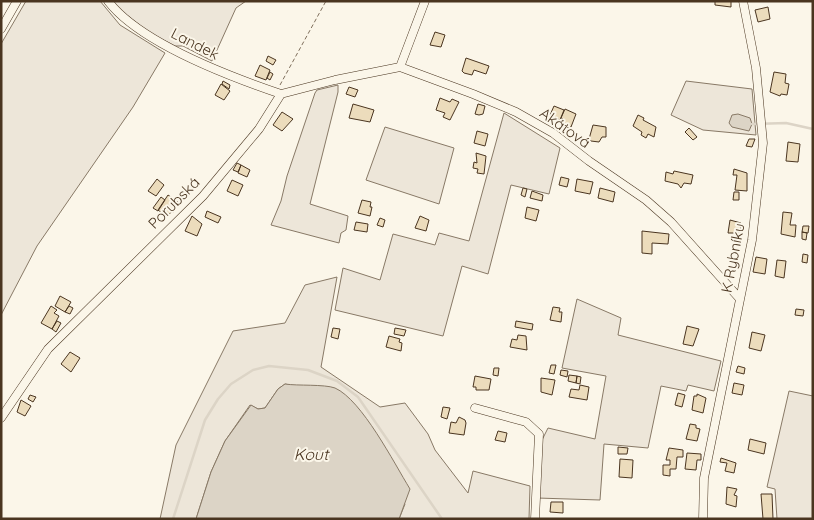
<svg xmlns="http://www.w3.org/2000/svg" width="814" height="520" viewBox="0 0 814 520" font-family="Quicksand,sans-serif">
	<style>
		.green { fill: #ede6d9; stroke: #887966 }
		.water { fill: #dcd4c6; stroke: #887966 }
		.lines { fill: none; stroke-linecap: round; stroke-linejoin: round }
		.stream { stroke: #dcd4c6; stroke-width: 2.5 }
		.building { fill: #ecdcbc; stroke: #4a3520 }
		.street-casing { stroke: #4a3520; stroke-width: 9 }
		.path { stroke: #7f6f5c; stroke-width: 1; stroke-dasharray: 4 2.5; stroke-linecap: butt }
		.street { stroke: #fbf6e9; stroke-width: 8 }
		.labels { text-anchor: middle; stroke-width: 4; stroke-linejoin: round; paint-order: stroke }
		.street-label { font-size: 15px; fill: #4a3520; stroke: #fbf6e9 }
		.water-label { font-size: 16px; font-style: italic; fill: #4a3520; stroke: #fbf6e9 }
	</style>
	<rect width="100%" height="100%" fill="#fbf6e9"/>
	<path class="green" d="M 26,1 L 100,1 L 120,25 L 165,53 L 133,107 L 37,246 L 1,315 L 1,44 Z
		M 109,1 L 246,1 L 236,8 L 212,61 L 183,46 L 175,46 L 151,34 Z
		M 686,81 L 752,89 L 756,135 L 703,130 L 671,115 Z
		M 338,85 L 338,92 L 310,204 L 348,216 L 346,230 L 341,233 L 339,243 L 271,225 L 281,201 L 287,176 L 315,93 L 317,90 Z
		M 504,113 L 560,148 L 549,194 L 511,185 L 488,274 L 462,266 L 443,336 L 335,310 L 343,268 L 380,280 L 393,234 L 435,245 L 439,233 L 469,241 Z
		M 385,127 L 454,148 L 439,204 L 366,180 Z
		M 337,277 L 321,367 L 380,407 L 405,403 L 428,434 L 435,450 L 468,493 L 473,471 L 530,486 L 529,519 L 399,519 L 405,504 L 300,387 L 285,384 L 278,389 L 265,408 L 258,409 L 250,405 L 225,441 L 211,472 L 196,519 L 160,519 L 176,445 L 233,331 L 285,323 L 305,285 Z
		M 577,299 L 621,318 L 618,335 L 721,361 L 714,391 L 688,385 L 686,391 L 661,386 L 648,448 L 604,444 L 600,500 L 537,498 L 542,440 L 548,428 L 595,439 L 606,376 L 562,368 Z
		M 789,391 L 813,396 L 813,519 L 777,519 L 775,489 L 767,487 Z"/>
	<path class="water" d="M 738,114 L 750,118 L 752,124 L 749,131 L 732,127 L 729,123 L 732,115 Z
		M 285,384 C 298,386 324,384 335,388 C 362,400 394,463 410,489 L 399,519 L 196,519 L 211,472 L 225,441 L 251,405 L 258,409 L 265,408 L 278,389 Z"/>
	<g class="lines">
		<path class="stream" d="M 752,124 L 786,123 L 813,129
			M 173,519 L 205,420 L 218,399 L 231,384 L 253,370 L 269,366 L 308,370 L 337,381 L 358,397 L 442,519"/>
	</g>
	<path class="building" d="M 715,1 L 731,1 L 731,7 L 715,5 Z
		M 768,7 L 770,19 L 758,22 L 755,10 Z
		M 435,32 L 445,35 L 441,47 L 430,45 Z
		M 268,56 L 276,60 L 273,65 L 266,61 Z
		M 466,58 L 489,66 L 486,74 L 474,70 L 472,75 L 464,73 L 462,71 Z
		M 260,65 L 270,70 L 266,80 L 255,76 Z
		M 270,72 L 273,74 L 270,80 L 267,78 Z
		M 774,72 L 786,74 L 785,83 L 789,84 L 787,95 L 781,94 L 780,96 L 770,92 Z
		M 223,81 L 230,85 L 229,89 L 222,84 Z
		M 221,84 L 230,91 L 224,100 L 215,95 Z
		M 349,87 L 358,90 L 355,97 L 346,94 Z
		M 440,98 L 450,102 L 452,99 L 459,102 L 450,120 L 443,117 L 445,113 L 436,110 Z
		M 353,104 L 374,110 L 370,122 L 349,118 Z
		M 478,104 L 485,106 L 483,114 L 479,115 L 475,114 Z
		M 554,106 L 564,110 L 560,120 L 550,115 Z
		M 565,109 L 576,114 L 571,127 L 562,123 L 563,119 L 561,118 Z
		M 282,112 L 293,119 L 282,131 L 273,125 Z
		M 638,115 L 644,118 L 643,120 L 656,127 L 654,137 L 648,134 L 646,138 L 641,135 L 642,132 L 633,126 Z
		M 593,125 L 606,127 L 606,137 L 602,137 L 599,142 L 591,141 L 589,139 Z
		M 689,128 L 697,137 L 693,140 L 685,132 Z
		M 477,131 L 488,134 L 485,146 L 474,143 Z
		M 749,139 L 755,139 L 752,147 L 746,146 Z
		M 788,142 L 800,144 L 798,162 L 786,161 Z
		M 476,153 L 486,156 L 484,174 L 477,173 L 478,169 L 473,168 L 474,162 L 477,163 Z
		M 237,163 L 241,165 L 238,172 L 233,170 Z
		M 241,165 L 250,170 L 247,177 L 238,173 Z
		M 734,169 L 747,173 L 747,191 L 735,190 L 737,175 L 733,175 Z
		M 674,171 L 693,175 L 691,184 L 684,183 L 681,188 L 678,184 L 665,181 L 666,172 L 673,174 Z
		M 561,177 L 569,179 L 567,187 L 559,185 Z
		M 157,179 L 164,185 L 156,196 L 148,191 Z
		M 577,179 L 593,182 L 590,194 L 575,191 Z
		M 232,180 L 243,185 L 238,196 L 227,191 Z
		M 523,188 L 527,189 L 525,197 L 521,195 Z
		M 600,188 L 615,192 L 613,202 L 598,198 Z
		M 532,191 L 543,195 L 542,201 L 530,198 Z
		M 734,192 L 739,192 L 739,200 L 733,200 Z
		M 168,195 L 178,202 L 174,212 L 171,212 L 167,217 L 158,210 Z
		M 161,197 L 165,200 L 158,211 L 153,208 Z
		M 362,200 L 371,202 L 370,207 L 372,207 L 370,216 L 358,213 Z
		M 527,207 L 539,210 L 536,221 L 525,218 Z
		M 207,211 L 221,217 L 218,223 L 205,217 Z
		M 783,212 L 792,213 L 790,225 L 796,225 L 795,237 L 781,234 Z
		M 192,216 L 202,224 L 197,236 L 185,231 Z
		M 420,216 L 429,220 L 426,231 L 415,228 Z
		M 380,218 L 385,220 L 383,227 L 377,225 Z
		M 730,220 L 741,223 L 740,233 L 728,233 Z
		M 356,222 L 368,224 L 367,232 L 354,230 Z
		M 803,226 L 809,226 L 808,233 L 802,232 Z
		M 642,231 L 669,234 L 668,244 L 652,243 L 652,254 L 642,253 Z
		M 802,232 L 807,233 L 806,240 L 802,239 Z
		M 803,254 L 808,255 L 807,263 L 802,262 Z
		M 756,257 L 767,259 L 765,274 L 753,272 Z
		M 777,260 L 786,261 L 784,278 L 775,276 Z
		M 60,296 L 71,302 L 65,312 L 55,306 Z
		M 51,306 L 57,310 L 54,313 L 59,316 L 52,329 L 41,323 Z
		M 69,306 L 73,308 L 70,314 L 65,312 Z
		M 553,307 L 560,308 L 559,312 L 562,312 L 561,322 L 550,320 Z
		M 796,309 L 804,310 L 803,316 L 795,315 Z
		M 57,321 L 61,323 L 56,332 L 52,329 Z
		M 516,321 L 533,324 L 532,330 L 515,327 Z
		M 687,326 L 699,329 L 693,346 L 683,344 Z
		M 333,328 L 340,329 L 338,339 L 331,337 Z
		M 395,328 L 406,330 L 404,336 L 394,334 Z
		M 752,332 L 765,335 L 761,351 L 749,348 Z
		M 518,335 L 526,336 L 527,350 L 510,347 L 512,339 L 517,340 Z
		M 389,336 L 400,339 L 399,342 L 402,343 L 401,351 L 386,347 Z
		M 70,352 L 80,358 L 71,372 L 61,364 Z
		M 551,365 L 556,365 L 554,374 L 549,373 Z
		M 738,366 L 745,368 L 744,374 L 736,372 Z
		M 494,368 L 499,368 L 498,376 L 493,375 Z
		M 561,370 L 568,371 L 567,377 L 560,375 Z
		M 569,375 L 577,376 L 576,383 L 568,381 Z
		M 475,376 L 491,379 L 489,390 L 476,390 L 476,387 L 473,387 Z
		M 577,376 L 581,377 L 580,384 L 576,383 Z
		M 541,378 L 555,380 L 552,395 L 541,392 Z
		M 734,383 L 744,385 L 742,395 L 732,393 Z
		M 580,385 L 589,387 L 587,400 L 569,397 L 571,389 L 579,390 Z
		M 678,393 L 685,395 L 682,407 L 675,405 Z
		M 697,394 L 706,398 L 703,413 L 692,410 L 694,396 L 697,396 Z
		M 30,395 L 36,397 L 33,402 L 28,399 Z
		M 21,400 L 31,406 L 25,416 L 17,412 Z
		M 443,407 L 450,408 L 447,419 L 441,417 Z
		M 459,417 L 465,420 L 466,423 L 464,435 L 449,433 L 451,422 L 456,423 Z
		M 690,424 L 696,425 L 696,428 L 700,429 L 697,441 L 686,439 Z
		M 498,431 L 507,433 L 505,442 L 495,440 Z
		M 750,439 L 766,443 L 764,454 L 748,450 Z
		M 618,447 L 628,448 L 627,454 L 618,454 Z
		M 669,448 L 683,450 L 683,457 L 677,457 L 676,469 L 670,469 L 670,476 L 663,475 L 663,465 L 670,465 L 670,460 L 666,460 Z
		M 687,453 L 701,454 L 701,460 L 697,460 L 696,470 L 685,469 Z
		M 721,458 L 736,463 L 734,473 L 725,471 L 727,463 L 720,462 Z
		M 620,459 L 633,460 L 632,478 L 619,477 Z
		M 727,487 L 737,489 L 734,495 L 737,496 L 736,507 L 726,504 Z
		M 761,494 L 772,494 L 773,519 L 763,519 Z
		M 551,502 L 563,502 L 563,513 L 550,512 Z"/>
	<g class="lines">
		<defs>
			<path id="street" d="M 108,1 C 140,43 231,77 281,94
				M 1,29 L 17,1
				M 400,67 L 473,94 L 516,112 L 553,133 L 589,161 L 646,200 L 671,222 L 740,299
				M 400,67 L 425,1
				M 475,408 L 526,422 L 539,434 L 535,519
				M 1,418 L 48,349 L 203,196 L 259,129 L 281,94 L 335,80 L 400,67
				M 703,519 L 704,478 L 752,240 L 763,143 L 756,68 L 743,1"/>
		</defs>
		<use href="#street" class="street-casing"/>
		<path class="path" d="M 280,85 L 326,1"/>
		<use href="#street" class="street"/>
	</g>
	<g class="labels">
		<g class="street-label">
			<text transform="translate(195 44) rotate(27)" y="5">Landek</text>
			<text transform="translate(565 128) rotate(35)" y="5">Akátová</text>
			<text transform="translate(174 203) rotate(-45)" y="5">Porubská</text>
			<text transform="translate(733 258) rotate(-79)" y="5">K Rybníku</text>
		</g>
		<g class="water-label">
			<text x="311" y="460">Kout</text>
		</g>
	</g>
	<rect width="814" height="520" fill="none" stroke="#4a3520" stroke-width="5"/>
</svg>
